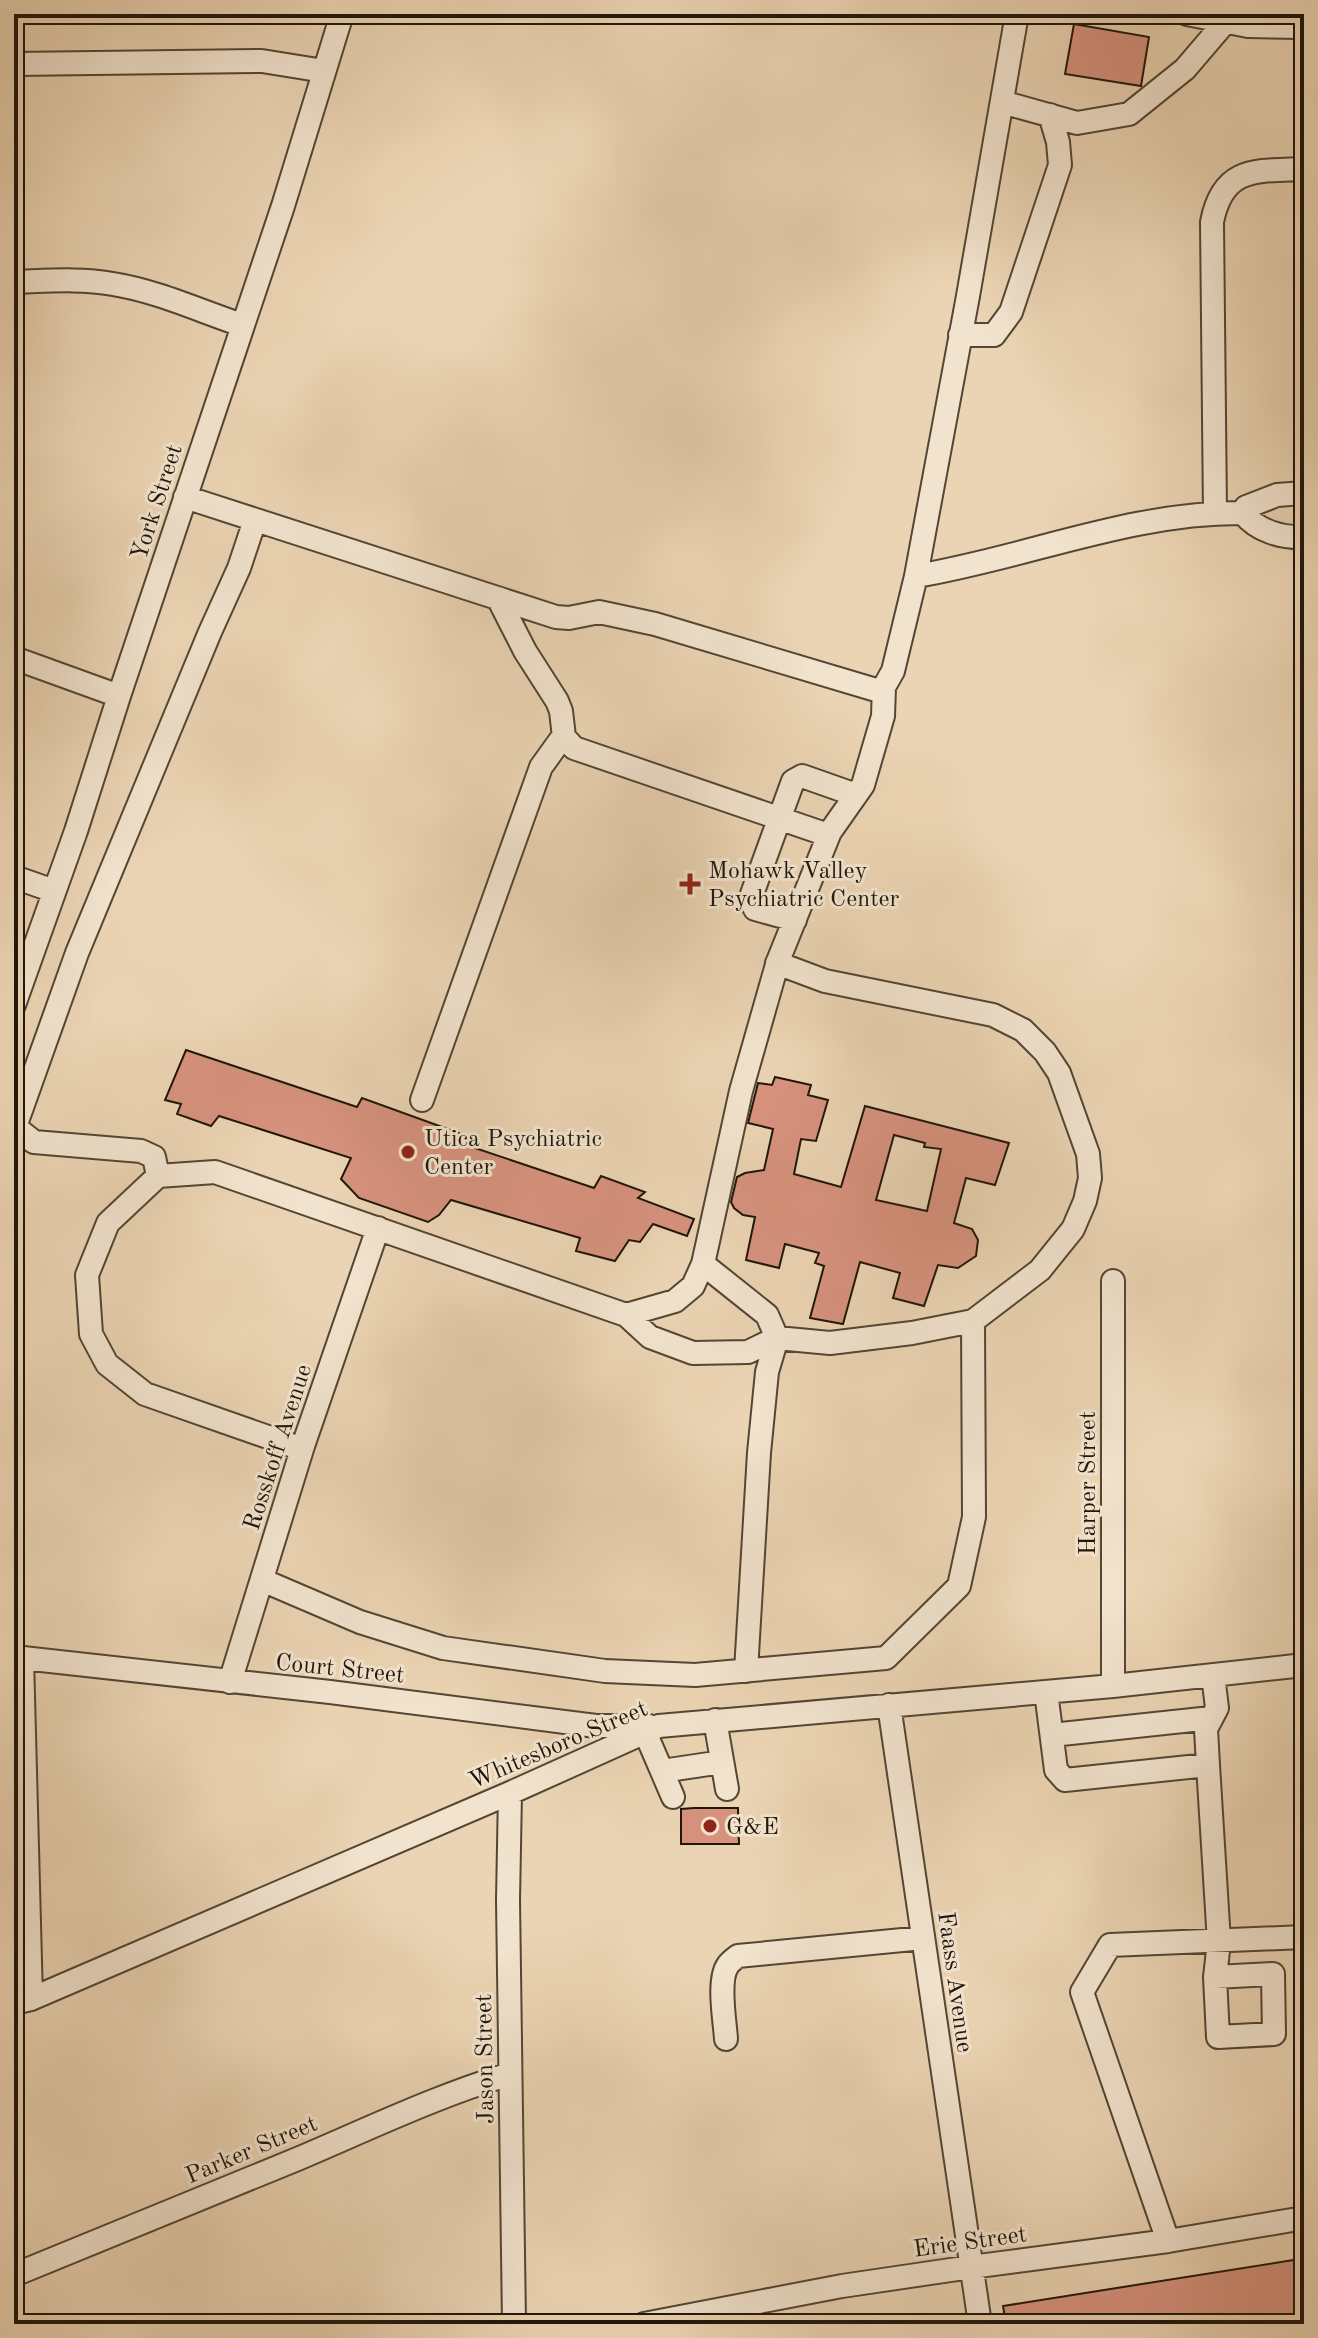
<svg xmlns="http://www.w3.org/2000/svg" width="1318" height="2338" viewBox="0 0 1318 2338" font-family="'Old Standard TT',serif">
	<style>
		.building { fill: #d7927e; stroke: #1f160a; stroke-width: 2; fill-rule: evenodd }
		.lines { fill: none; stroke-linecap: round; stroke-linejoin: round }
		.minor-casing { stroke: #524634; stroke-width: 26 }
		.minor { stroke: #f2e3ce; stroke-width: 22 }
		.poi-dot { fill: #8f2418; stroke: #f2e3ce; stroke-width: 3 }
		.labels { text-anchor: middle; stroke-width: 6; stroke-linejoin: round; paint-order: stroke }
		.street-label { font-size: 24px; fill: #1f160a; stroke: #f2e3ce }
		.poi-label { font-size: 24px; fill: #1f160a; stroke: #f2e3ce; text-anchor: start }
	</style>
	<rect width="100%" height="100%" fill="#ebd4b3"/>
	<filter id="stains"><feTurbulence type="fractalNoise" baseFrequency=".0025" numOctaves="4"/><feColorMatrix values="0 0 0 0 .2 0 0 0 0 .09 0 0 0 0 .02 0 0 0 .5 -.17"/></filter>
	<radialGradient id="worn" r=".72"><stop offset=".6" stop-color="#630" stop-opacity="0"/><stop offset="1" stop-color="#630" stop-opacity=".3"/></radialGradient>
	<path class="building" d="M 1074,24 L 1149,37 L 1141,86 L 1065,74 Z
		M 186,1050 L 357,1107 L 362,1098 L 467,1136 L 466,1145 L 594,1188 L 601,1176 L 645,1192 L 638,1198 L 694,1219 L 687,1236 L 653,1224 L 640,1242 L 629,1240 L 615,1261 L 576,1251 L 580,1238 L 451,1200 L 439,1215 L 428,1222 L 359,1198 L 341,1179 L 351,1158 L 219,1116 L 211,1126 L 177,1114 L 181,1104 L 165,1100 Z
		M 775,1077 L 811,1085 L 808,1095 L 828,1100 L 816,1141 L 801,1139 L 794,1174 L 841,1187 L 865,1106 L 1009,1143 L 995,1185 L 966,1178 L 954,1223 L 972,1229 L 978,1240 L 976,1256 L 958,1268 L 938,1265 L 924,1306 L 893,1298 L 900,1273 L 860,1262 L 843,1324 L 810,1318 L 824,1266 L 815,1263 L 819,1253 L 785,1244 L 779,1268 L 746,1260 L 755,1217 L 743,1215 L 734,1208 L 731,1202 L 737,1177 L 745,1173 L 764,1170 L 773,1129 L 748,1123 L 758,1083 L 772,1085 ZM 894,1135 L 925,1143 L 924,1147 L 941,1149 L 927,1211 L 876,1200 Z
		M 694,1808 L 738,1808 L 739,1844 L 681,1844 L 681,1809 Z
		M 1300,2259 L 1304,2287 L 1304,2324 L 1006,2324 L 1003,2306 Z"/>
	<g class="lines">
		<defs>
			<path id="minor" d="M 1187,14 L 1248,26 L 1300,27 L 1304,25
				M 14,64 L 262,61 L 324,71
				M 1002,102 L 1077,123 L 1129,114 L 1185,69 L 1226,21
				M 14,282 C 47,281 80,278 113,284 C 157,291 200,311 242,325
				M 960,335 L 994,335 L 1011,312 L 1060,165 L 1058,142 L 1050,115
				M 1304,493 L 1277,495 L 1246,507 L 1243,513 C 1257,531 1282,538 1304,537
				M 185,497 L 556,617 L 569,618 L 599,612 L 655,624 L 876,690 L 884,687 L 893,671 L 916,576 C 1025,558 1131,512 1243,513
				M 1215,513 L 1212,222 C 1223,166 1256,171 1304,169
				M 916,576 L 968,296 L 1017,14
				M 498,598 L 525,651 L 557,701 L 561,711 L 564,737 L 574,748 L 828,835
				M 14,658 L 119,696
				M 14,877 L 54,891
				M 795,920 L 755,909 L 752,903 L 752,894 L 793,781 L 802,776 L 856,795
				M 14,1005 L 76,831 L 119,696 L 283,206 L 342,14
				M 422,1100 L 541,767 L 564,735
				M 158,1176 L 154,1157 L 141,1151 L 34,1142 L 15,1127 L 77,953 L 210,632 L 239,568 L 255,520
				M 626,1315 L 650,1337 L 693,1353 L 748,1352 L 777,1338 L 767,1315 L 703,1264
				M 302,1449 L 145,1394 L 107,1364 L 91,1334 L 87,1275 L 108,1223 L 158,1176 L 215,1172 L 626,1315 L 675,1301 L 693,1286 L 703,1264 L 741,1091 L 778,961 L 830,832 L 863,785 L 883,716 L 884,687
				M 262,1580 L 360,1622 L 443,1648 L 605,1671 L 695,1675 L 886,1658 L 959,1586 L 974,1517 L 973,1321
				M 14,1657 L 330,1692 L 596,1726 L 649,1726
				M 22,1658 L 31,1999
				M 746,1671 L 759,1453 L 767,1372 L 777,1338 L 830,1343 L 912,1333 L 973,1321 L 1040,1270 L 1073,1229 L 1085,1201 L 1090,1178 L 1088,1154 L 1059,1073 L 1045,1052 L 1023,1030 L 993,1015 L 825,981 L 777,963
				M 230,1682 L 303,1446 L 378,1228
				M 1113,1686 L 1113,1281
				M 1046,1692 L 1056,1770 L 1065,1780 L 1208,1765 L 1206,1729 L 1217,1708 L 1213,1675
				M 889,1705 L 980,2324
				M 715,1720 L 727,1789
				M 645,1732 L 673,1797
				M 1052,1735 L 1211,1718
				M 1208,1765 L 1219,1942 L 1215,1977 L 1218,2037 L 1274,2034 L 1273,1974 L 1215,1977
				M 662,1771 L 722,1762
				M 510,1793 L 508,1900 L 514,2324
				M 14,2003 L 31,1999 L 510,1793 L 659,1726 L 1113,1686 L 1304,1665
				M 726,2039 C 725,2021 717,1980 728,1965 C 730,1962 734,1959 738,1956 L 923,1938
				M 1168,2241 L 1082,1992 L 1110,1945 L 1304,1937
				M 14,2275 C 108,2236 202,2199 295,2160 C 366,2130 436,2096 510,2074
				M 644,2324 L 842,2286 L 971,2267 L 1168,2241 L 1304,2218"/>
		</defs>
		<use href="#minor" class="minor-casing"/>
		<use href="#minor" class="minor"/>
	</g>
	<g class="poi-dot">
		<path d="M686 872h8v8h8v8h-8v8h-8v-8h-8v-8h8z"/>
		<circle cx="408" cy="1152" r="8"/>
		<circle cx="710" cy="1826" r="8"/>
	</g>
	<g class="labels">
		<g class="street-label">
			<text transform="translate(156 502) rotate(-72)" y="8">York Street</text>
			<text transform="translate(277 1447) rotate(-72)" y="8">Rosskoff Avenue</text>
			<text transform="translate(1087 1483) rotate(-90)" y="8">Harper Street</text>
			<text transform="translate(340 1668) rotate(6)" y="8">Court Street</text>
			<text transform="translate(558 1744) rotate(-23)" y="8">Whitesboro Street</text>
			<text transform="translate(956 1982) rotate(82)" y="8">Faass Avenue</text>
			<text transform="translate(484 2059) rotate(-91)" y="8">Jason Street</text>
			<text transform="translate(251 2149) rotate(-23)" y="8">Parker Street</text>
			<text transform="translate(970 2241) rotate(-8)" y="8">Erie Street</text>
		</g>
		<g class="poi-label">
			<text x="708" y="878">Mohawk Valley<tspan x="708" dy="28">Psychiatric Center</tspan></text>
			<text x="424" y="1146">Utica Psychiatric<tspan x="424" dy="28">Center</tspan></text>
			<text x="726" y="1834">G&amp;E</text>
		</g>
	</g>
	<rect width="1318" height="2338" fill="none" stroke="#ebd4b3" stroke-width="48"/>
	<rect x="16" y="16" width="1286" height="2306" fill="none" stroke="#1f160a" stroke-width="4"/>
	<rect x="24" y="24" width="1270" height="2290" fill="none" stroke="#1f160a" stroke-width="2"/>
	<rect width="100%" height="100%" filter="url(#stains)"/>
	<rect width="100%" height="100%" fill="url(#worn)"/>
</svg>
